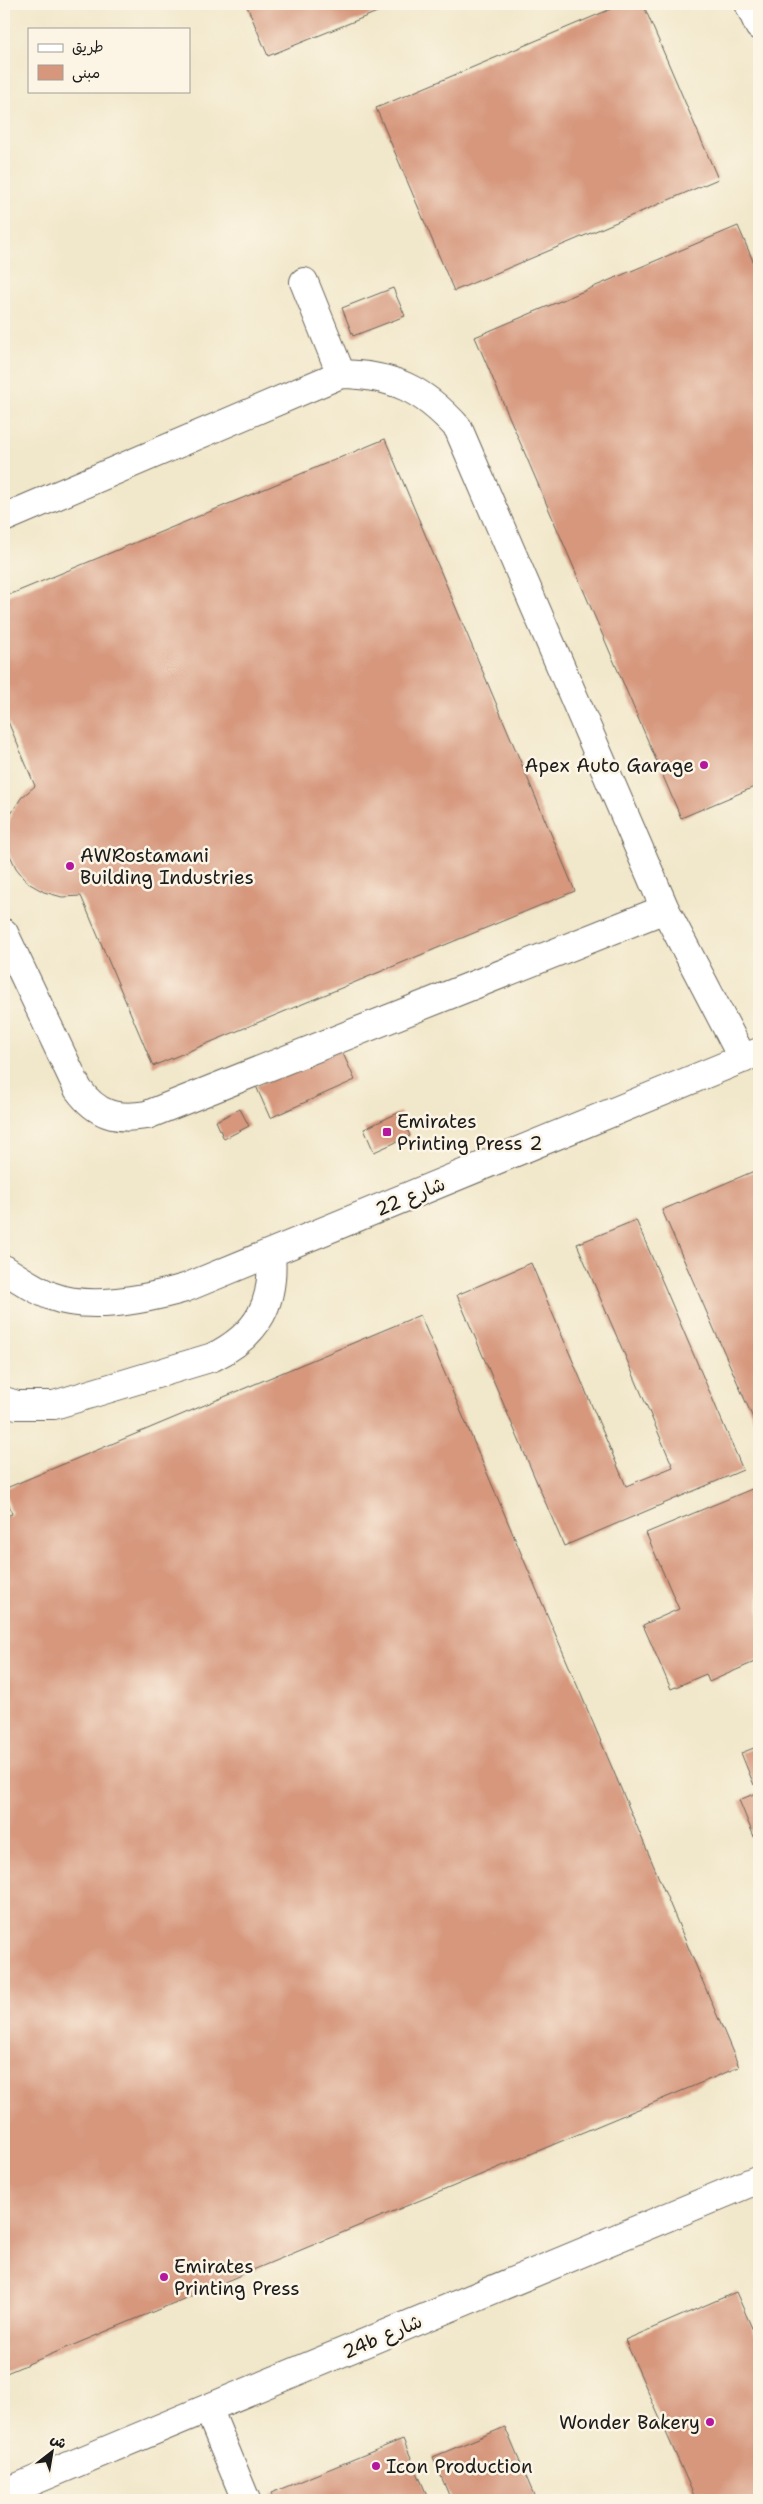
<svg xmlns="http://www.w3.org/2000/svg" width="763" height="2504" viewBox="0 0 763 2504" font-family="'Shantell Sans','Playpen Sans Arabic',sans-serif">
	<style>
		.building { fill: #d6977d }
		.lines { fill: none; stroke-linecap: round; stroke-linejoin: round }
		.minor-casing { stroke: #676359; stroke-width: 30 }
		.minor { stroke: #fff; stroke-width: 28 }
		.poi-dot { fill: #b5179e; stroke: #fcf5e5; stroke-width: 2 }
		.labels { text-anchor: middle; stroke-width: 5; stroke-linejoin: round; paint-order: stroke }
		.poi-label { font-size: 19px; fill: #1c1c1c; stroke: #fcf5e5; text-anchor: start }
		.street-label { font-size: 19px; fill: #1c1c1c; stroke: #fcf5e5 }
	</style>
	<rect width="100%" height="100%" fill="#fcf5e5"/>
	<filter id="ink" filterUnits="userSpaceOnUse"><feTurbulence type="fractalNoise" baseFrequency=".02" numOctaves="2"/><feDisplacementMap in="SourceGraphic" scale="10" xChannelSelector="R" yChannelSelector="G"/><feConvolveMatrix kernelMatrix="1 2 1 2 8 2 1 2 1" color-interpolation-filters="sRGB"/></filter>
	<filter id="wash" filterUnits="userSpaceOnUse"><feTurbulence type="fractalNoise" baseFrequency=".0096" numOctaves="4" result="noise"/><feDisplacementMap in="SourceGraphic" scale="20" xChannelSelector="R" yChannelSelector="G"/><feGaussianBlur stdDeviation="1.12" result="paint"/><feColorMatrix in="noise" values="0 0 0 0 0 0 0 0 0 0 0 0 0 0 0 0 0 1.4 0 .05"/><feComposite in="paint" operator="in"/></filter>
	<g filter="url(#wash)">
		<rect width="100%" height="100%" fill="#f1e7ca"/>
		<g id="blocks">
			<path class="building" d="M 246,4 L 397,4 L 268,56 Z
				M 623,4 L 643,4 L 718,179 L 454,291 L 376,108 Z
				M 738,226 L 759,275 L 759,785 L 681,818 L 475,337 Z
				M 393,288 L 405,316 L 353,336 L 342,308 Z
				M 385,439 L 575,891 L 153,1066 L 81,896 L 62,897 L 44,892 L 28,883 L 16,868 L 8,851 L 7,832 L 11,814 L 21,798 L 35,786 L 4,712 L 4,597 Z
				M 341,1049 L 355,1080 L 270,1118 L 256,1086 Z
				M 240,1109 L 249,1126 L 224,1139 L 216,1121 Z
				M 400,1112 L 410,1136 L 374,1152 L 364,1129 Z
				M 759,1169 L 759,1432 L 662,1210 Z
				M 636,1220 L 743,1470 L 564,1546 L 457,1295 L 531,1263 L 626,1486 L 673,1467 L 577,1244 Z
				M 420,1315 L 739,2067 L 4,2374 L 4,1517 L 12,1514 L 4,1489 Z
				M 759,1486 L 759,1660 L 709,1682 L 706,1674 L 671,1689 L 643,1625 L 679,1609 L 646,1533 Z
				M 759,1746 L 759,1783 L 754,1785 L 741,1753 Z
				M 759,1792 L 759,1849 L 739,1800 Z
				M 736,2292 L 759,2344 L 759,2500 L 696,2500 L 625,2340 Z
				M 505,2427 L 536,2500 L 451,2500 L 433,2457 Z
				M 403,2439 L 429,2500 L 274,2500 L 271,2493 Z"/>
		</g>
	</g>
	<g filter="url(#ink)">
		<use href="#blocks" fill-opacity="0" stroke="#676359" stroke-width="1"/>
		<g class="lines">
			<defs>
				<path id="minor" d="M 749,4 L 759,26
					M 304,282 L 341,374
					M 4,518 L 341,374 C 393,375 423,389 458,428 L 665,909 L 743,1059
					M 4,933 L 78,1089 C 97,1115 116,1120 147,1115 L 665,909
					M 4,1269 C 19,1279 34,1289 51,1296 C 90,1311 147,1299 185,1288 L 759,1052
					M 4,1401 L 17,1405 L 54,1405 L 213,1357 C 259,1334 275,1303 271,1253
					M 208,2408 L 246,2500
					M 4,2493 L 759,2179"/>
			</defs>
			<use href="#minor" class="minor-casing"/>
			<use href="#minor" class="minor"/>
		</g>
	</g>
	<g class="poi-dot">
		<circle cx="704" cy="765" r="5"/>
		<circle cx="70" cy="866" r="5"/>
		<rect x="382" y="1127" width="10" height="10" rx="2.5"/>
		<circle cx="164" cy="2277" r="5"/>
		<circle cx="710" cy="2422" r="5"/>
		<circle cx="376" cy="2466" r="5"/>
	</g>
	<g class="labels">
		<g class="poi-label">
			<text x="694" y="772" text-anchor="end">Apex Auto Garage</text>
			<text x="80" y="862">AWRostamani<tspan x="80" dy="22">Building Industries</tspan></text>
			<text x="397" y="1128">Emirates<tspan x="397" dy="22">Printing Press 2</tspan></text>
			<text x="174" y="2273">Emirates<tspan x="174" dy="22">Printing Press</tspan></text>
			<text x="700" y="2429" text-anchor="end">Wonder Bakery</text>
			<text x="386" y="2473">Icon Production</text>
		</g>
		<g class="street-label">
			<text transform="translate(410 1196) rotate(-22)" y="7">شارع 22</text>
			<text transform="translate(382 2336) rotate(-23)" y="7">24b شارع</text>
		</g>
	</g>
	<rect width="763" height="2504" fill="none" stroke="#fcf5e5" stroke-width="20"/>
	<rect x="28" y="28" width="162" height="65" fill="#fcf5e5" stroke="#a29e95"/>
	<rect x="38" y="44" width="25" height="8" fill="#ffffff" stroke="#a29e95"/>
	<text x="72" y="52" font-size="15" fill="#1c1c1c">طريق</text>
	<rect x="38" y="65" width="25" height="15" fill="#d6977d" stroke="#a29e95"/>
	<text x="72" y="78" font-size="15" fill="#1c1c1c">مبنى</text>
	<g transform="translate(52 2452) rotate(31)" stroke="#fcf5e5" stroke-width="4" paint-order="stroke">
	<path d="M0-4L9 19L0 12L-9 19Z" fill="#1c1c1c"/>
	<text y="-8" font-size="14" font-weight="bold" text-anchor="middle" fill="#1c1c1c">ش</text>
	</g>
</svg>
